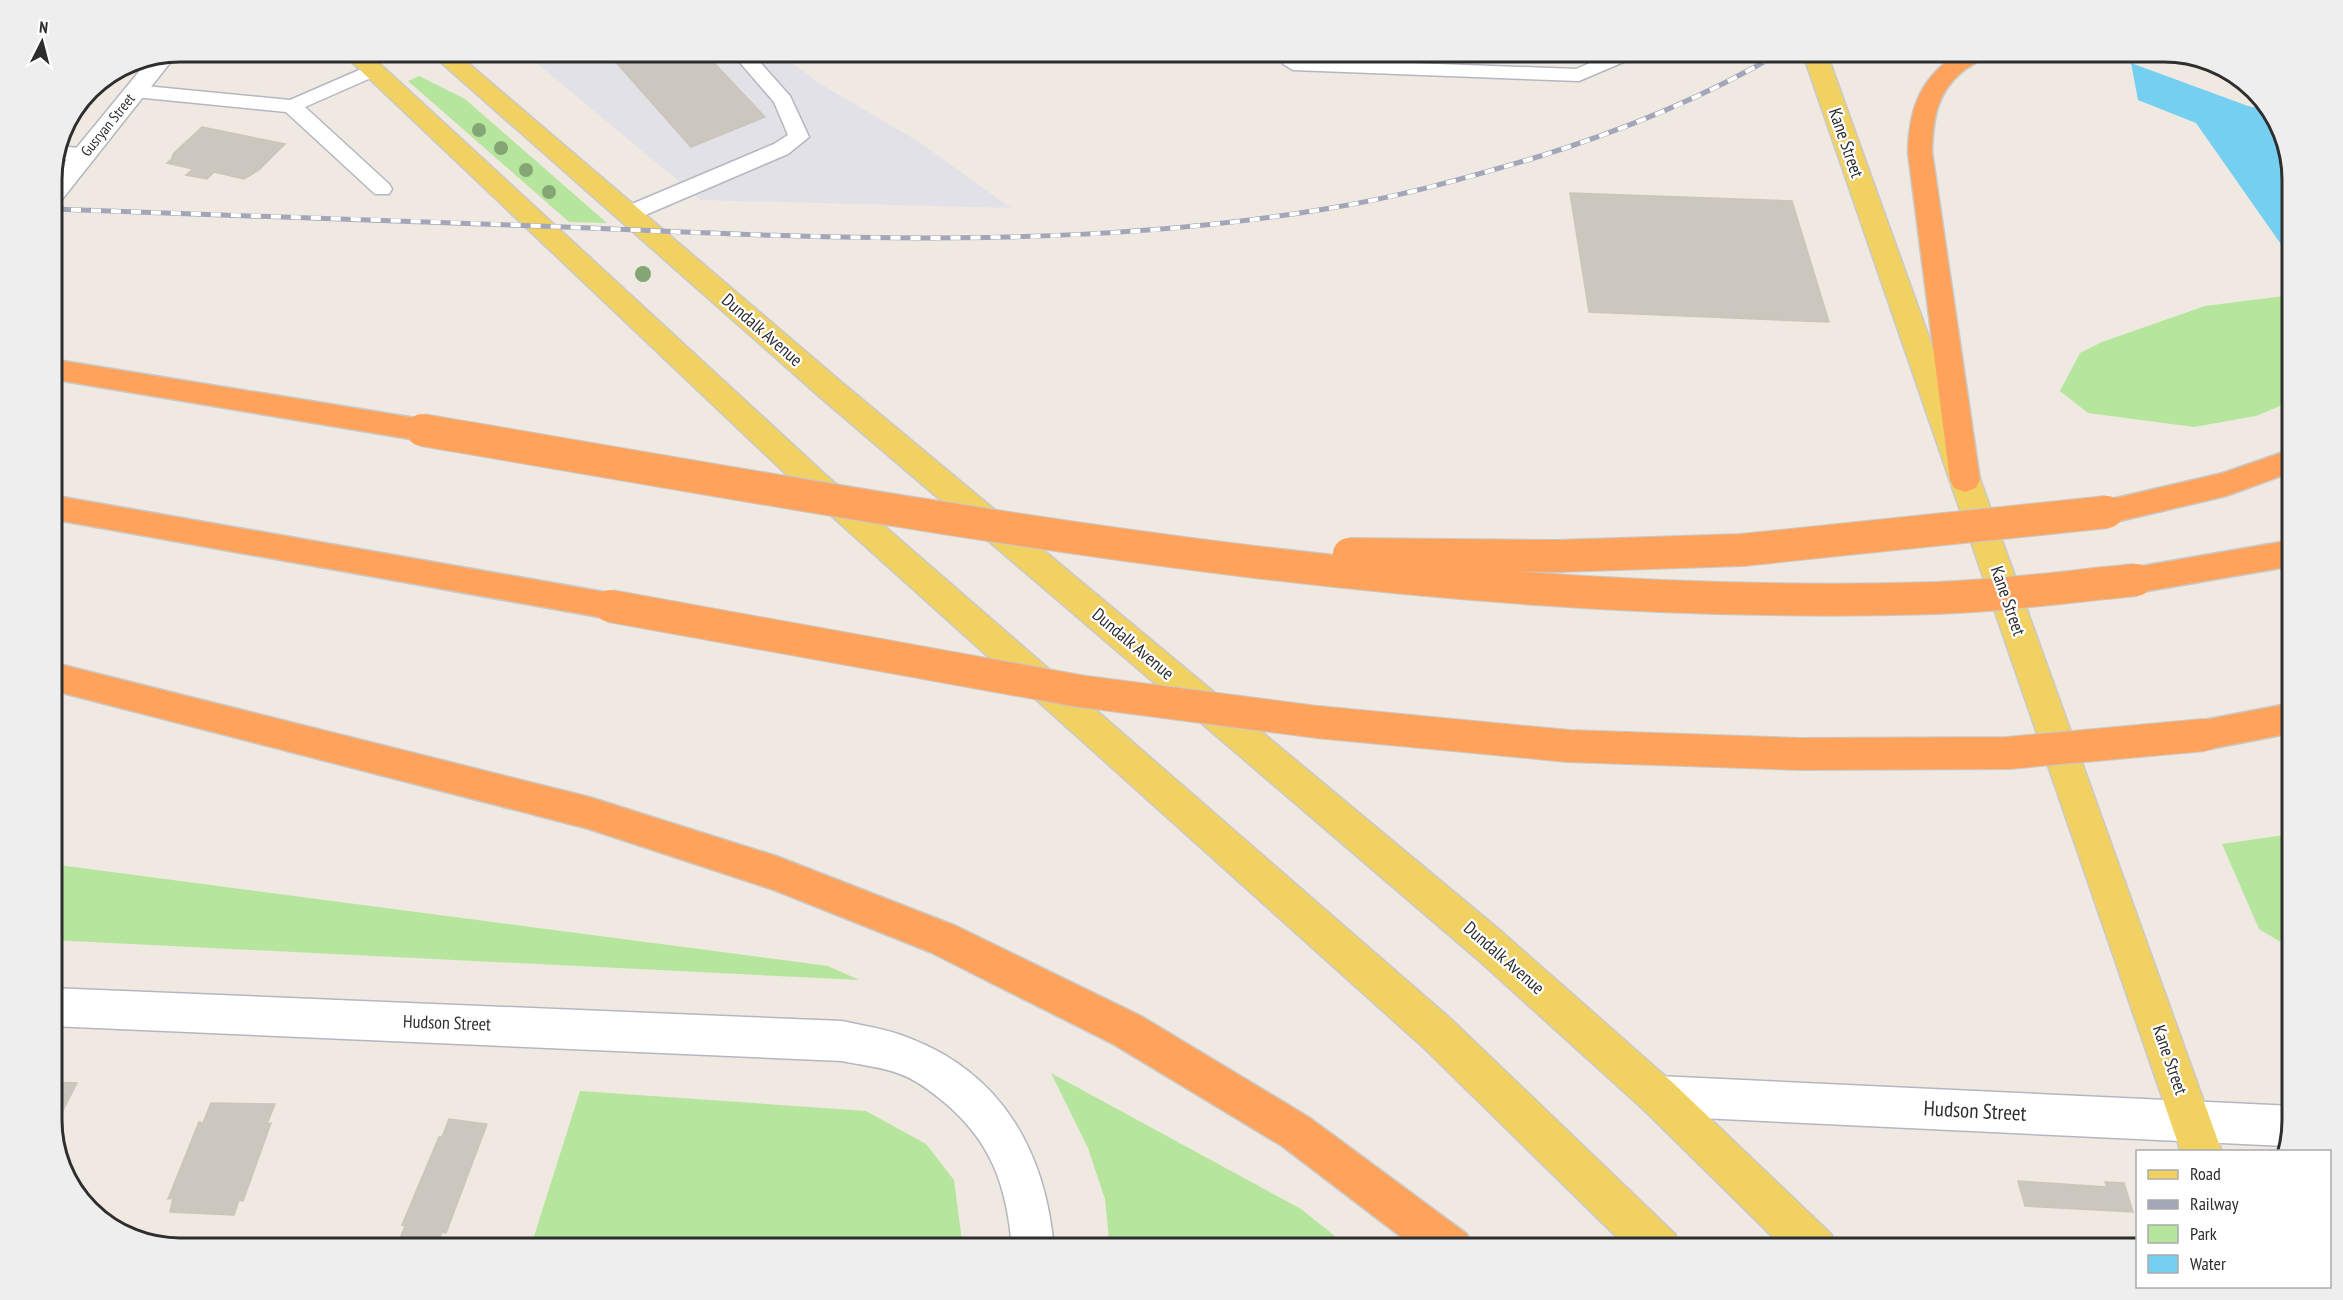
<svg xmlns="http://www.w3.org/2000/svg" width="2343" height="1300" viewBox="0 0 2343 1300" font-family="'PT Sans Narrow',sans-serif">
	<style>
		.industrial { fill: #e3e1e8 }
		.green { fill: #b6e59e }
		.water { fill: #75cff0 }
		.building { fill: #cbc7bf; stroke: #cbc5ba; stroke-width: 1.5 }
		.lines { fill: none; stroke-linecap: round; stroke-linejoin: round }
		.lane-casing { stroke: #b4b7c1; stroke-width: 3 }
		.street-casing { stroke: #b4b7c1; stroke-width: 3 }
		.primary-casing { stroke: #c9c9c9; stroke-width: 3 }
		.highway-casing { stroke: #c9c9c9; stroke-width: 3 }
		.lane { fill: #fff; fill-rule: evenodd }
		.street { fill: #fff; fill-rule: evenodd }
		.primary { fill: #f2d163; fill-rule: evenodd }
		.highway { fill: #ffa35c; fill-rule: evenodd }
		.rail-casing { stroke: #a3a6b8; stroke-width: 5 }
		.rail { stroke: #fff; stroke-width: 4; stroke-dasharray: 10; stroke-linecap: butt }
		.highway-bridge-casing { stroke: #c9c9c9; stroke-width: 34; stroke-linecap: butt }
		.highway-bridge { stroke: #ffa35c; stroke-width: 32 }
		.tree { fill: #84a574 }
		.labels { text-anchor: middle; stroke-width: 4.5; stroke-linejoin: round; paint-order: stroke }
		.far-street-label { font-size: 15px; fill: #2e2e2e; stroke: #fff }
		.street-label { font-size: 18px; fill: #2e2e2e; stroke: #fff }
		.near-street-label { font-size: 21px; fill: #2e2e2e; stroke: #fff }
		.rim { fill: none; stroke: #2e2e2e; stroke-width: 3 }
	</style>
	<rect width="100%" height="100%" fill="#efe9e1"/>
	<path class="industrial" d="M 522,51 L 776,51 L 819,83 L 919,142 L 1011,208 L 701,200 Z"/>
	<path class="green" d="M 419,76 L 465,99 L 607,223 L 569,222 L 408,81 Z
		M 2292,295 L 2292,401 L 2256,416 L 2194,427 L 2088,413 L 2060,391 L 2080,353 L 2102,342 L 2205,306 Z
		M 2292,834 L 2292,949 L 2259,929 L 2222,844 Z
		M 51,864 L 828,966 L 859,980 L 51,940 Z
		M 1051,1073 L 1301,1209 L 1351,1249 L 1110,1249 L 1105,1199 L 1088,1148 Z
		M 580,1091 L 866,1111 L 926,1144 L 954,1180 L 963,1249 L 530,1249 Z"/>
	<path class="water" d="M 2131,63 L 2248,106 L 2271,111 L 2275,115 L 2292,171 L 2292,260 L 2196,123 L 2138,100 Z"/>
	<path class="building" d="M 606,51 L 703,51 L 765,117 L 691,147 Z
		M 202,127 L 285,144 L 259,170 L 244,179 L 214,172 L 207,179 L 186,175 L 193,169 L 167,163 L 174,157 L 172,157 L 174,153 Z
		M 1570,193 L 1792,201 L 1829,322 L 1589,312 Z
		M 51,1082 L 77,1083 L 57,1122 L 61,1122 L 54,1136 Z
		M 211,1103 L 275,1104 L 267,1124 L 271,1123 L 243,1201 L 239,1200 L 234,1215 L 170,1212 L 173,1198 L 168,1199 L 199,1122 L 203,1123 Z
		M 449,1119 L 487,1124 L 446,1233 L 442,1232 L 436,1249 L 396,1249 L 405,1226 L 402,1225 L 439,1137 L 442,1137 Z
		M 2018,1181 L 2107,1187 L 2105,1182 L 2124,1183 L 2133,1212 L 2025,1206 Z"/>
	<g class="lines">
		<defs>
			<path id="lane" d="M 730,51 L 750,51 L 790,96 L 809,137 L 788,154 L 636,219 L 620,219 L 617,214 L 620,209 L 774,144 L 788,135 L 774,102 Z
				M 1283,51 L 1303,51 L 1303,59 L 1576,69 L 1617,51 L 1643,51 L 1640,55 L 1579,81 L 1293,70 L 1283,64 Z
				M 373,64 L 380,66 L 383,70 L 380,74 L 305,107 L 389,184 L 392,189 L 389,194 L 375,194 L 286,112 L 135,97 L 128,95 L 125,91 L 128,87 L 135,85 L 290,100 Z
				M 57,146 L 92,149 L 95,154 L 92,159 L 56,160 Z"/>
			<path id="street" d="M 175,52 L 173,59 L 60,202 L 51,204 L 51,179 L 151,57 Z
				M 51,988 L 842,1021 C 864,1026 888,1029 909,1038 C 1003,1074 1046,1153 1054,1249 L 1012,1249 C 1007,1185 991,1139 939,1098 C 928,1089 914,1079 900,1074 C 882,1067 861,1065 842,1061 L 51,1026 Z
				M 1658,1076 L 2291,1106 L 2292,1121 L 2285,1146 L 1658,1116 L 1644,1110 L 1638,1096 L 1644,1082 Z"/>
			<path id="primary" d="M 340,51 L 366,51 L 828,477 L 1452,1020 L 1675,1234 L 1681,1249 L 1629,1249 L 1424,1048 L 806,493 Z
				M 428,51 L 454,51 L 840,381 L 1502,932 L 1672,1082 L 1831,1234 L 1837,1249 L 1785,1249 L 1644,1110 L 1476,958 L 820,397 Z
				M 1802,51 L 1826,51 L 2222,1152 L 2181,1152 Z"/>
			<path id="highway" d="M 1900,51 L 1989,51 C 1983,60 1971,65 1963,71 C 1936,93 1933,120 1932,152 L 1980,480 L 1976,488 L 1965,492 L 1954,488 L 1950,480 L 1908,152 C 1909,112 1918,83 1951,58 L 1904,56 Z
				M 51,359 L 422,419 L 432,422 L 437,430 L 432,438 L 422,441 L 51,379 Z
				M 2292,449 L 2292,472 L 2226,496 L 2107,524 L 2096,521 L 2092,512 L 2096,503 L 2107,500 L 2223,473 Z
				M 51,495 L 610,593 L 621,597 L 626,606 L 621,615 L 610,619 L 51,519 Z
				M 2292,540 L 2292,566 L 2136,593 L 2125,589 L 2120,580 L 2125,571 L 2136,567 Z
				M 51,662 L 589,797 L 776,856 L 956,926 L 1141,1016 L 1310,1118 L 1467,1234 L 1473,1249 L 1417,1249 L 1282,1146 L 1113,1044 L 930,952 L 774,890 L 589,829 L 51,690 Z
				M 2292,703 L 2292,733 L 2204,750 L 2192,746 L 2187,735 L 2192,724 L 2204,720 Z"/>
		</defs>
		<use href="#lane" class="lane-casing"/>
		<use href="#street" class="street-casing"/>
		<use href="#primary" class="primary-casing"/>
		<use href="#highway" class="highway-casing"/>
		<use href="#lane" class="lane"/>
		<use href="#street" class="street"/>
		<use href="#primary" class="primary"/>
		<use href="#highway" class="highway"/>
		<defs>
			<path id="rail" d="M 51,209 C 222,215 393,220 565,227 C 818,238 1074,251 1325,209 C 1395,198 1463,179 1531,159 C 1619,132 1704,98 1783,51"/>
		</defs>
		<use href="#rail" class="rail-casing"/>
		<use href="#rail" class="rail"/>
		<defs>
			<path id="highway-bridge" d="M 422,430 C 925,515 1424,614 1937,598 C 2004,596 2070,586 2136,580
				M 1349,554 L 1557,556 L 1742,550 L 2107,512
				M 610,606 L 1079,691 L 1317,722 L 1568,746 L 1800,754 L 2008,753 L 2204,735"/>
		</defs>
		<use href="#highway-bridge" class="highway-bridge-casing"/>
		<use href="#highway-bridge" class="highway-bridge"/>
	</g>
	<g class="tree">
		<circle cx="479" cy="130" r="7"/>
		<circle cx="501" cy="148" r="7"/>
		<circle cx="526" cy="170" r="7"/>
		<circle cx="549" cy="192" r="7"/>
		<circle cx="643" cy="274" r="8"/>
	</g>
	<g class="labels">
		<g class="far-street-label">
			<text transform="translate(108 125) rotate(-51)" y="5">Gusryan Street</text>
		</g>
		<g class="street-label">
			<text transform="translate(1846 143) rotate(71)" y="6">Kane Street</text>
			<text transform="translate(762 330) rotate(41)" y="6">Dundalk Avenue</text>
			<text transform="translate(2008 601) rotate(71)" y="6">Kane Street</text>
			<text transform="translate(1133 644) rotate(40)" y="6">Dundalk Avenue</text>
			<text transform="translate(1504 958) rotate(41)" y="6">Dundalk Avenue</text>
			<text transform="translate(447 1023) rotate(2)" y="6">Hudson Street</text>
			<text transform="translate(2170 1060) rotate(71)" y="6">Kane Street</text>
		</g>
		<g class="near-street-label">
			<text transform="translate(1975 1111) rotate(3)" y="7">Hudson Street</text>
		</g>
	</g>
	<path d="M0 0H2343V1300H0ZM180 62H2164A118 118 0 0 1 2282 180V1120A118 118 0 0 1 2164 1238H180A118 118 0 0 1 62 1120V180A118 118 0 0 1 180 62Z" fill="#eee" fill-rule="evenodd"/>
	<path class="rim" d="M180 62H2164A118 118 0 0 1 2282 180V1120A118 118 0 0 1 2164 1238H180A118 118 0 0 1 62 1120V180A118 118 0 0 1 180 62Z"/>
	<rect x="2136" y="1150" width="195" height="138" fill="#ffffff" stroke="#ababab" stroke-width="1.5"/>
	<rect x="2148" y="1170" width="30" height="9" fill="#f2d163" stroke="#ababab" stroke-width="1.5"/>
	<text x="2190" y="1180" font-size="18" fill="#2e2e2e">Road</text>
	<rect x="2148" y="1200" width="30" height="9" fill="#a3a6b8" stroke="#ababab" stroke-width="1.5"/>
	<text x="2190" y="1210" font-size="18" fill="#2e2e2e">Railway</text>
	<rect x="2148" y="1225" width="30" height="18" fill="#b6e59e" stroke="#ababab" stroke-width="1.5"/>
	<text x="2190" y="1240" font-size="18" fill="#2e2e2e">Park</text>
	<rect x="2148" y="1255" width="30" height="18" fill="#75cff0" stroke="#ababab" stroke-width="1.5"/>
	<text x="2190" y="1270" font-size="18" fill="#2e2e2e">Water</text>
	<g transform="translate(42 42) rotate(6)" stroke="#ffffff" stroke-width="4.5" paint-order="stroke">
	<path d="M0-4.5L10 22L0 15L-10 22Z" fill="#2e2e2e"/>
	<text y="-9" font-size="16" font-weight="bold" text-anchor="middle" fill="#2e2e2e">N</text>
	</g>
</svg>
